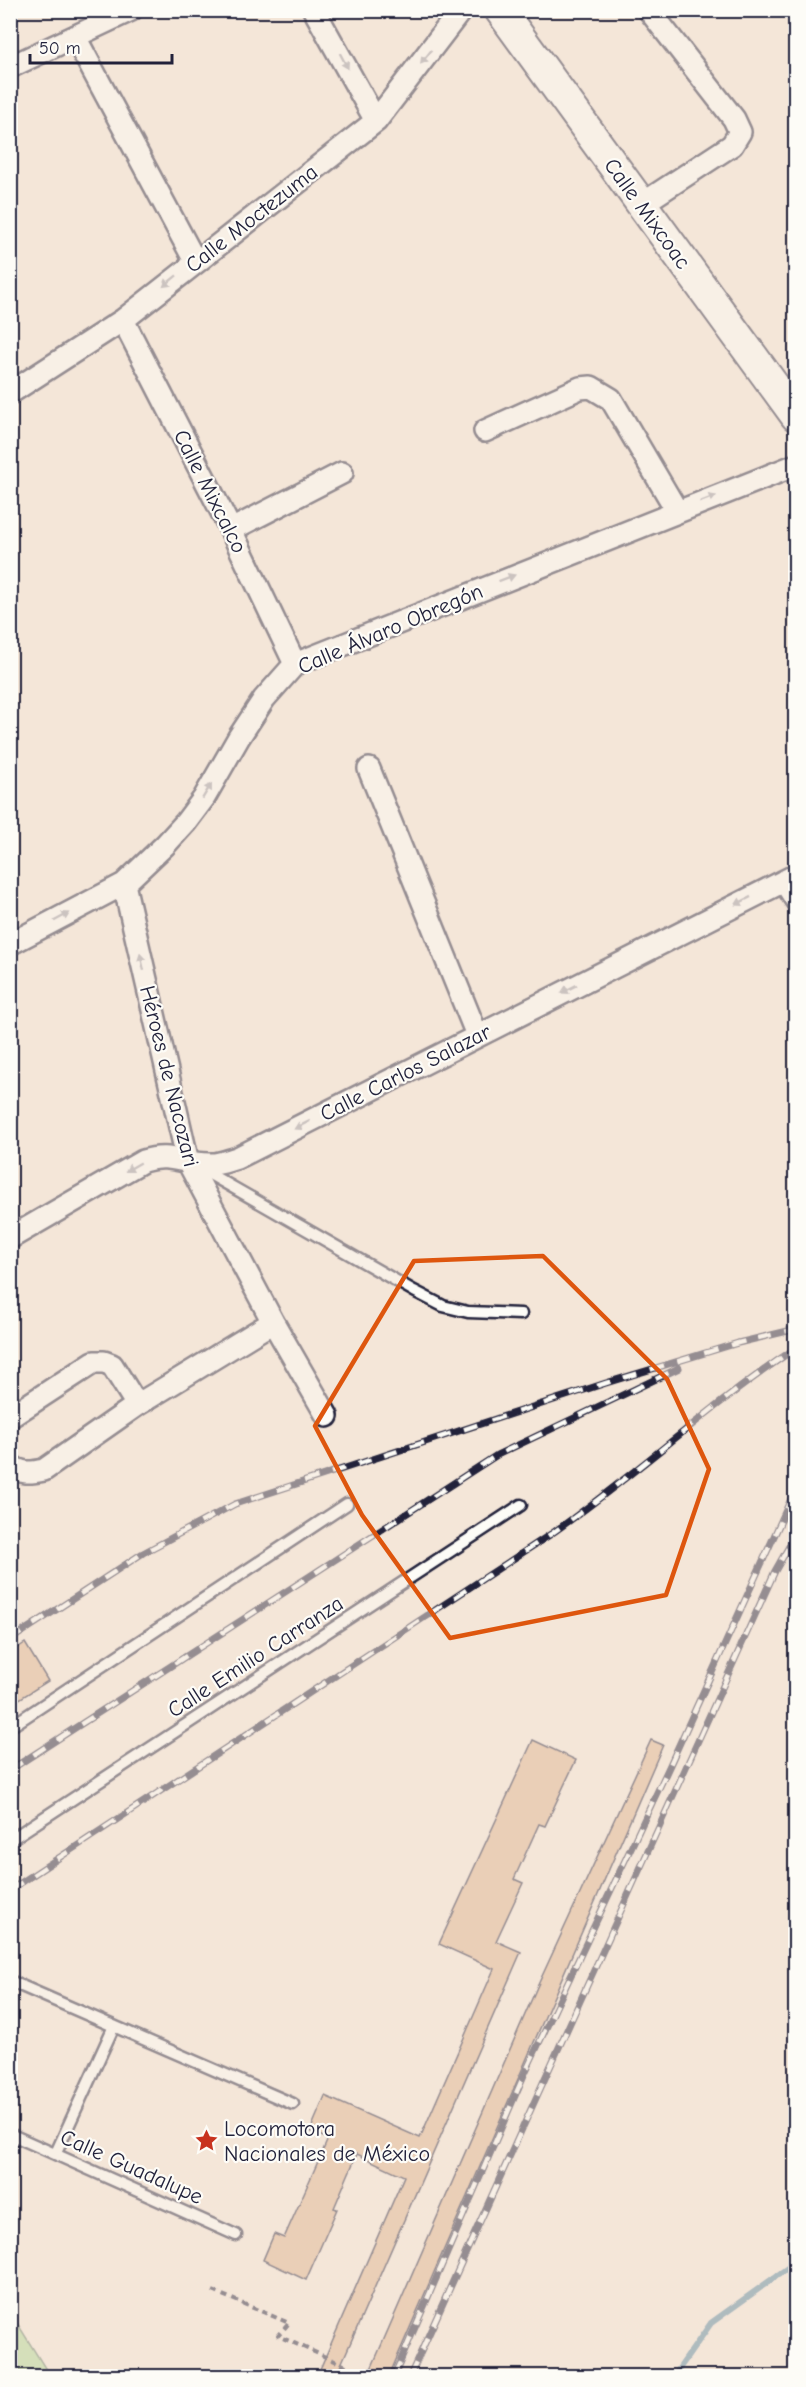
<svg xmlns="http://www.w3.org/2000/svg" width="806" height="2387" viewBox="0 0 806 2387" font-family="'Comic Neue',sans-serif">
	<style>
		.green { fill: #afd896; stroke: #687d68; stroke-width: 1.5 }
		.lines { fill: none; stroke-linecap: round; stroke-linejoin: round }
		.stream { stroke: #5a879d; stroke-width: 6 }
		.building { fill: #deb38e; stroke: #22223b; stroke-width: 1.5 }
		.lane-casing { stroke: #22223b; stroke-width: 15 }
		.street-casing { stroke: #22223b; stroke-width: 26 }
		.secondary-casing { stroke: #22223b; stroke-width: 34 }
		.path { stroke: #22223b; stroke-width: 4; stroke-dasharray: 6 4.5; stroke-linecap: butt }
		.lane { stroke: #fdfcf7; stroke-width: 10 }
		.street { stroke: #fdfcf7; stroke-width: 21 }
		.secondary { stroke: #fdfcf7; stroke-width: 30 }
		.rail-casing { stroke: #22223b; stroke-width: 7 }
		.rail { stroke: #fdfcf7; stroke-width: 4.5; stroke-dasharray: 14; stroke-linecap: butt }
		.oneway { fill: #9a9aa2 }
		.marked { fill: none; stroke: #de560e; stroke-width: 4.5; stroke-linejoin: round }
		.labels { text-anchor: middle; stroke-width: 4.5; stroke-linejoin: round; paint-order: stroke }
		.street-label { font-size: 22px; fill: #22223b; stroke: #fdfcf7 }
		.poi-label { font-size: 22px; fill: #22223b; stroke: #fdfcf7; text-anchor: start }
	</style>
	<rect width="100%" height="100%" fill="#f4e6d8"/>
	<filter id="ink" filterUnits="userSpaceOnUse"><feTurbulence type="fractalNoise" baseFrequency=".0167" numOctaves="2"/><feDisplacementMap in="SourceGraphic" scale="12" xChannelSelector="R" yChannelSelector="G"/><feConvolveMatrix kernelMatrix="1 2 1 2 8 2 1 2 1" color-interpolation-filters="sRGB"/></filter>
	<g filter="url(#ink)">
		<path class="green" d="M 10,2313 L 11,2313 L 50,2376 L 11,2376 Z"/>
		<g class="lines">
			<path class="stream" d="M 674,2376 L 711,2323 L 796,2262"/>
		</g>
		<path class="building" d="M 25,1643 L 48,1681 L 10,1705 L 10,1653 Z
			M 533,1740 L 576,1760 L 545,1826 L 539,1824 L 514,1879 L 523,1883 L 496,1941 L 521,1952 L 336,2376 L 317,2376 L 404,2176 L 357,2154 L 334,2208 L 337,2209 L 306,2280 L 263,2260 L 274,2234 L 284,2238 L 328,2139 L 310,2131 L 325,2096 L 420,2138 L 494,1969 L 439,1944 Z
			M 651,1740 L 663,1745 L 389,2376 L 368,2376 L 537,1987 Z"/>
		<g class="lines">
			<defs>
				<path id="lane" d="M 199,1168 L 414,1291 L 443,1306 L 468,1312 L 521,1314
					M 10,1727 L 347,1504
					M 10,1840 L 521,1505
					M 10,1981 L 293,2104
					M 10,2134 L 236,2235
					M 56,2153 L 114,2026"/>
				<path id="street" d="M 314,10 L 376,121
					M 75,37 L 195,261
					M 10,67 L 131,10
					M 642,204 L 732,145 L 740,132 L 734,119 L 649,10
					M 123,320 L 231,530 L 295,664
					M 10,393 L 123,320 L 376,121 L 461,10
					M 485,431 L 580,388 L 591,387 L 611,399 L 677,511
					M 231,530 L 342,473
					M 369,769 L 477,1035
					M 784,881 L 796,900
					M 124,884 L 188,1162 L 273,1322 L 327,1416
					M 10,944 L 124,884 L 165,845 L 186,822 L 204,798 L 239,737 L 264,699 L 295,664 L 796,465
					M 10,1238 L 143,1161 C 170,1152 182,1164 209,1164 C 218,1165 229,1160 237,1158 L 796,875
					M 10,1417 L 94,1362 L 104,1362 L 112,1365 L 137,1405
					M 10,1465 C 22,1474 30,1473 44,1470 L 137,1405 L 273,1322"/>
				<path id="secondary" d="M 500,10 L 796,416"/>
			</defs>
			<use href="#lane" class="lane-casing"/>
			<use href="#street" class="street-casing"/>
			<use href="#secondary" class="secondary-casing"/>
			<path class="path" d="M 213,2291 L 289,2323 L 278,2336 L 369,2376"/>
			<use href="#lane" class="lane"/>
			<use href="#street" class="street"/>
			<use href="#secondary" class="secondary"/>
			<defs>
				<path id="rail" d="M 10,1640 L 143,1553 L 235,1504 L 606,1383 L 738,1343 L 796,1329
					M 10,1770 L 497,1455 L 679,1368
					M 10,1890 L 551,1534 C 635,1475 710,1405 796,1348
					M 394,2376 L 524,2075 L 669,1767 L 796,1488
					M 410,2376 L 775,1571 L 796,1534"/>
			</defs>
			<use href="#rail" class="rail-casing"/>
			<use href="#rail" class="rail"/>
		</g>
		<defs><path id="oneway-solid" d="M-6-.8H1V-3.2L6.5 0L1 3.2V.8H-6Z" transform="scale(1.5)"/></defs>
		<g class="oneway">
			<use href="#oneway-solid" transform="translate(426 57) rotate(128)"/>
			<use href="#oneway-solid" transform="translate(344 61) rotate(62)"/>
			<use href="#oneway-solid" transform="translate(170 281) rotate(141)"/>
			<use href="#oneway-solid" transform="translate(708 499) rotate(-21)"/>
			<use href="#oneway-solid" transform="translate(507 578) rotate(-21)"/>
			<use href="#oneway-solid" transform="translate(207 791) rotate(-59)"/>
			<use href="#oneway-solid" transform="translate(743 901) rotate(153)"/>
			<use href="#oneway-solid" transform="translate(62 917) rotate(-28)"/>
			<use href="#oneway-solid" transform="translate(142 962) rotate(-103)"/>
			<use href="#oneway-solid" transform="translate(569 989) rotate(153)"/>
			<use href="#oneway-solid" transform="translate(302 1125) rotate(153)"/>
			<use href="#oneway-solid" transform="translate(133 1167) rotate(150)"/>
		</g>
	</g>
	<path d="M0 0H806V2387H0ZM 543,1256 L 667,1379 L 709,1469 L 666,1595 L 450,1638 L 362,1515 L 315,1426 L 414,1261 Z" fill="#f4e6d8" fill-opacity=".55" fill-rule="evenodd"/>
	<path class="marked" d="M 543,1256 L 667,1379 L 709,1469 L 666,1595 L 450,1638 L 362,1515 L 315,1426 L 414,1261 Z"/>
	<defs>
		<symbol id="sight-bare" viewBox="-9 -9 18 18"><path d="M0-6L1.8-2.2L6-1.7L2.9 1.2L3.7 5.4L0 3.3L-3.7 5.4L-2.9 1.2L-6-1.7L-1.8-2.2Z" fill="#c8321e" stroke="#fdfcf7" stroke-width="2.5" paint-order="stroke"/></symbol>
	</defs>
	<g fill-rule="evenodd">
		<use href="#sight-bare" x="190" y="2124" width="33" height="33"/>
	</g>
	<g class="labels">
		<g class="street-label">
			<text transform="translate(648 213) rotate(54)" y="8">Calle Mixcoac</text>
			<text transform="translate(251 218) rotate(-38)" y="8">Calle Moctezuma</text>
			<text transform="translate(211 491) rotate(63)" y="8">Calle Mixcalco</text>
			<text transform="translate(390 628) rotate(-23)" y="8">Calle Álvaro Obregón</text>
			<text transform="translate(405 1072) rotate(-27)" y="8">Calle Carlos Salazar</text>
			<text transform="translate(170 1076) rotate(76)" y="8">Héroes de Nacozari</text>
			<text transform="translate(255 1656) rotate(-33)" y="8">Calle Emilio Carranza</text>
			<text transform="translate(132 2166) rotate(24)" y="8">Calle Guadalupe</text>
		</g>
		<g class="poi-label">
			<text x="224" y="2136">Locomotora<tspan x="224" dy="25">Nacionales de México</tspan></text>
		</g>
	</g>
	<rect width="806" height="2387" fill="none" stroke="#fdfcf7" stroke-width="36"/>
	<rect x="18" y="18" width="770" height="2351" fill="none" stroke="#22223b" stroke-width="2" filter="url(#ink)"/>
	<path d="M30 54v9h142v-9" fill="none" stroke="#22223b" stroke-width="3"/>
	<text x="39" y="54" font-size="18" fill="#22223b" stroke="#fdfcf7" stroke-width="4.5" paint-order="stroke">50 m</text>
</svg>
